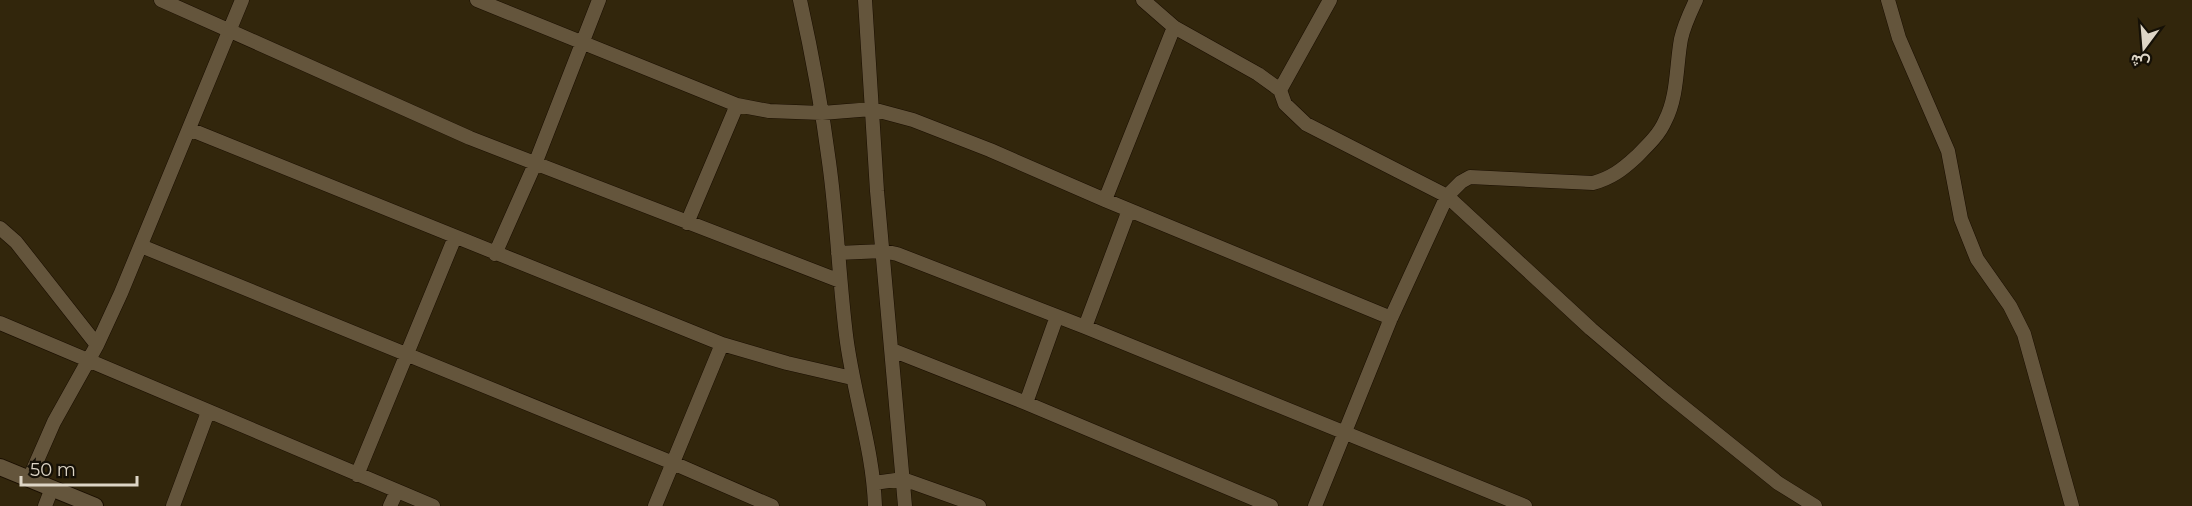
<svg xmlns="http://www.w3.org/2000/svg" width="2192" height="506" viewBox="0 0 2192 506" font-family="Montserrat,Vazirmatn,sans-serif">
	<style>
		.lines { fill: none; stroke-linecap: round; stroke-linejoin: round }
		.minor-casing { stroke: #1a0e00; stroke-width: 15 }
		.tertiary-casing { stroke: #1a0e00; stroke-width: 18 }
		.minor { stroke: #64553c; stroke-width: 14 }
		.tertiary { stroke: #64553c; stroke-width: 16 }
	</style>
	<rect width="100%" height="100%" fill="#32260c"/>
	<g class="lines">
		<defs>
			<path id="minor" d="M 161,0 L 470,138 L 840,281
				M 477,0 L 737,105 L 769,111 L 822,113 L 872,109 L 913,120 L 990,150 L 1105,200 L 1391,318
				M 800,0 C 812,54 822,108 829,162 C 837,219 839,278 846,335 C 853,393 873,448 875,506
				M 865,0 L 877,191 L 905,506
				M 1143,0 L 1174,27 L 1258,74 L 1280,90 L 1285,104 L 1306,124 L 1447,196 L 1591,329 L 1665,392 L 1778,483 L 1815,506
				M 1888,0 L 1899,38 L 1948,151 L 1961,219 L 1977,259 L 2010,306 L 2024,334 L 2072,506
				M 1280,90 L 1330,0
				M 189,129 L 722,344 L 787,363 L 852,378
				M 1105,200 L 1174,27
				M 687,223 L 737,105
				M 0,228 L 16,242 L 97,345
				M 141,246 L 673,463 L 772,506
				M 838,253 L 883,251 L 897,254 L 1085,327 L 1525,506
				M 495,254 L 535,164 L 599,0
				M 0,323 L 433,506
				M 1085,327 L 1129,210
				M 892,350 L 1026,403 L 1271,506
				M 1026,403 L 1057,316
				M 357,475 L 455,237
				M 29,479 L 54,422 L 97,345 L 121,293 L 242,0
				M 874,483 L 903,479 L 979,506
				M 45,506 L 52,488
				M 173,506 L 208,412
				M 390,506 L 397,491
				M 655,506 L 722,344
				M 1315,506 L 1391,318 L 1447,196 L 1461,182 L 1470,177 L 1593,183 C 1611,178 1622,170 1636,157 C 1647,146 1659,135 1665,121 C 1678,96 1676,66 1681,39 C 1684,25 1690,13 1696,0"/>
			<path id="tertiary" d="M 0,467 L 95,506"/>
		</defs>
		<use href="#minor" class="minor-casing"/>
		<use href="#tertiary" class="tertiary-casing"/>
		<use href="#minor" class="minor"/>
		<use href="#tertiary" class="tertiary"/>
	</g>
	<g transform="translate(2144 48) rotate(196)" stroke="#151006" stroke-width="4.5" paint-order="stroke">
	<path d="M0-4.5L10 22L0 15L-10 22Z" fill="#ddd5c6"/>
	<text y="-9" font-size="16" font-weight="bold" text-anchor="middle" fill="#ddd5c6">ش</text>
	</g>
	<path d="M21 476v9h116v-9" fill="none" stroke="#ddd5c6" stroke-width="3"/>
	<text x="30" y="476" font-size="18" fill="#ddd5c6" stroke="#151006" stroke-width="4.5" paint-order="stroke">50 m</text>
</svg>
